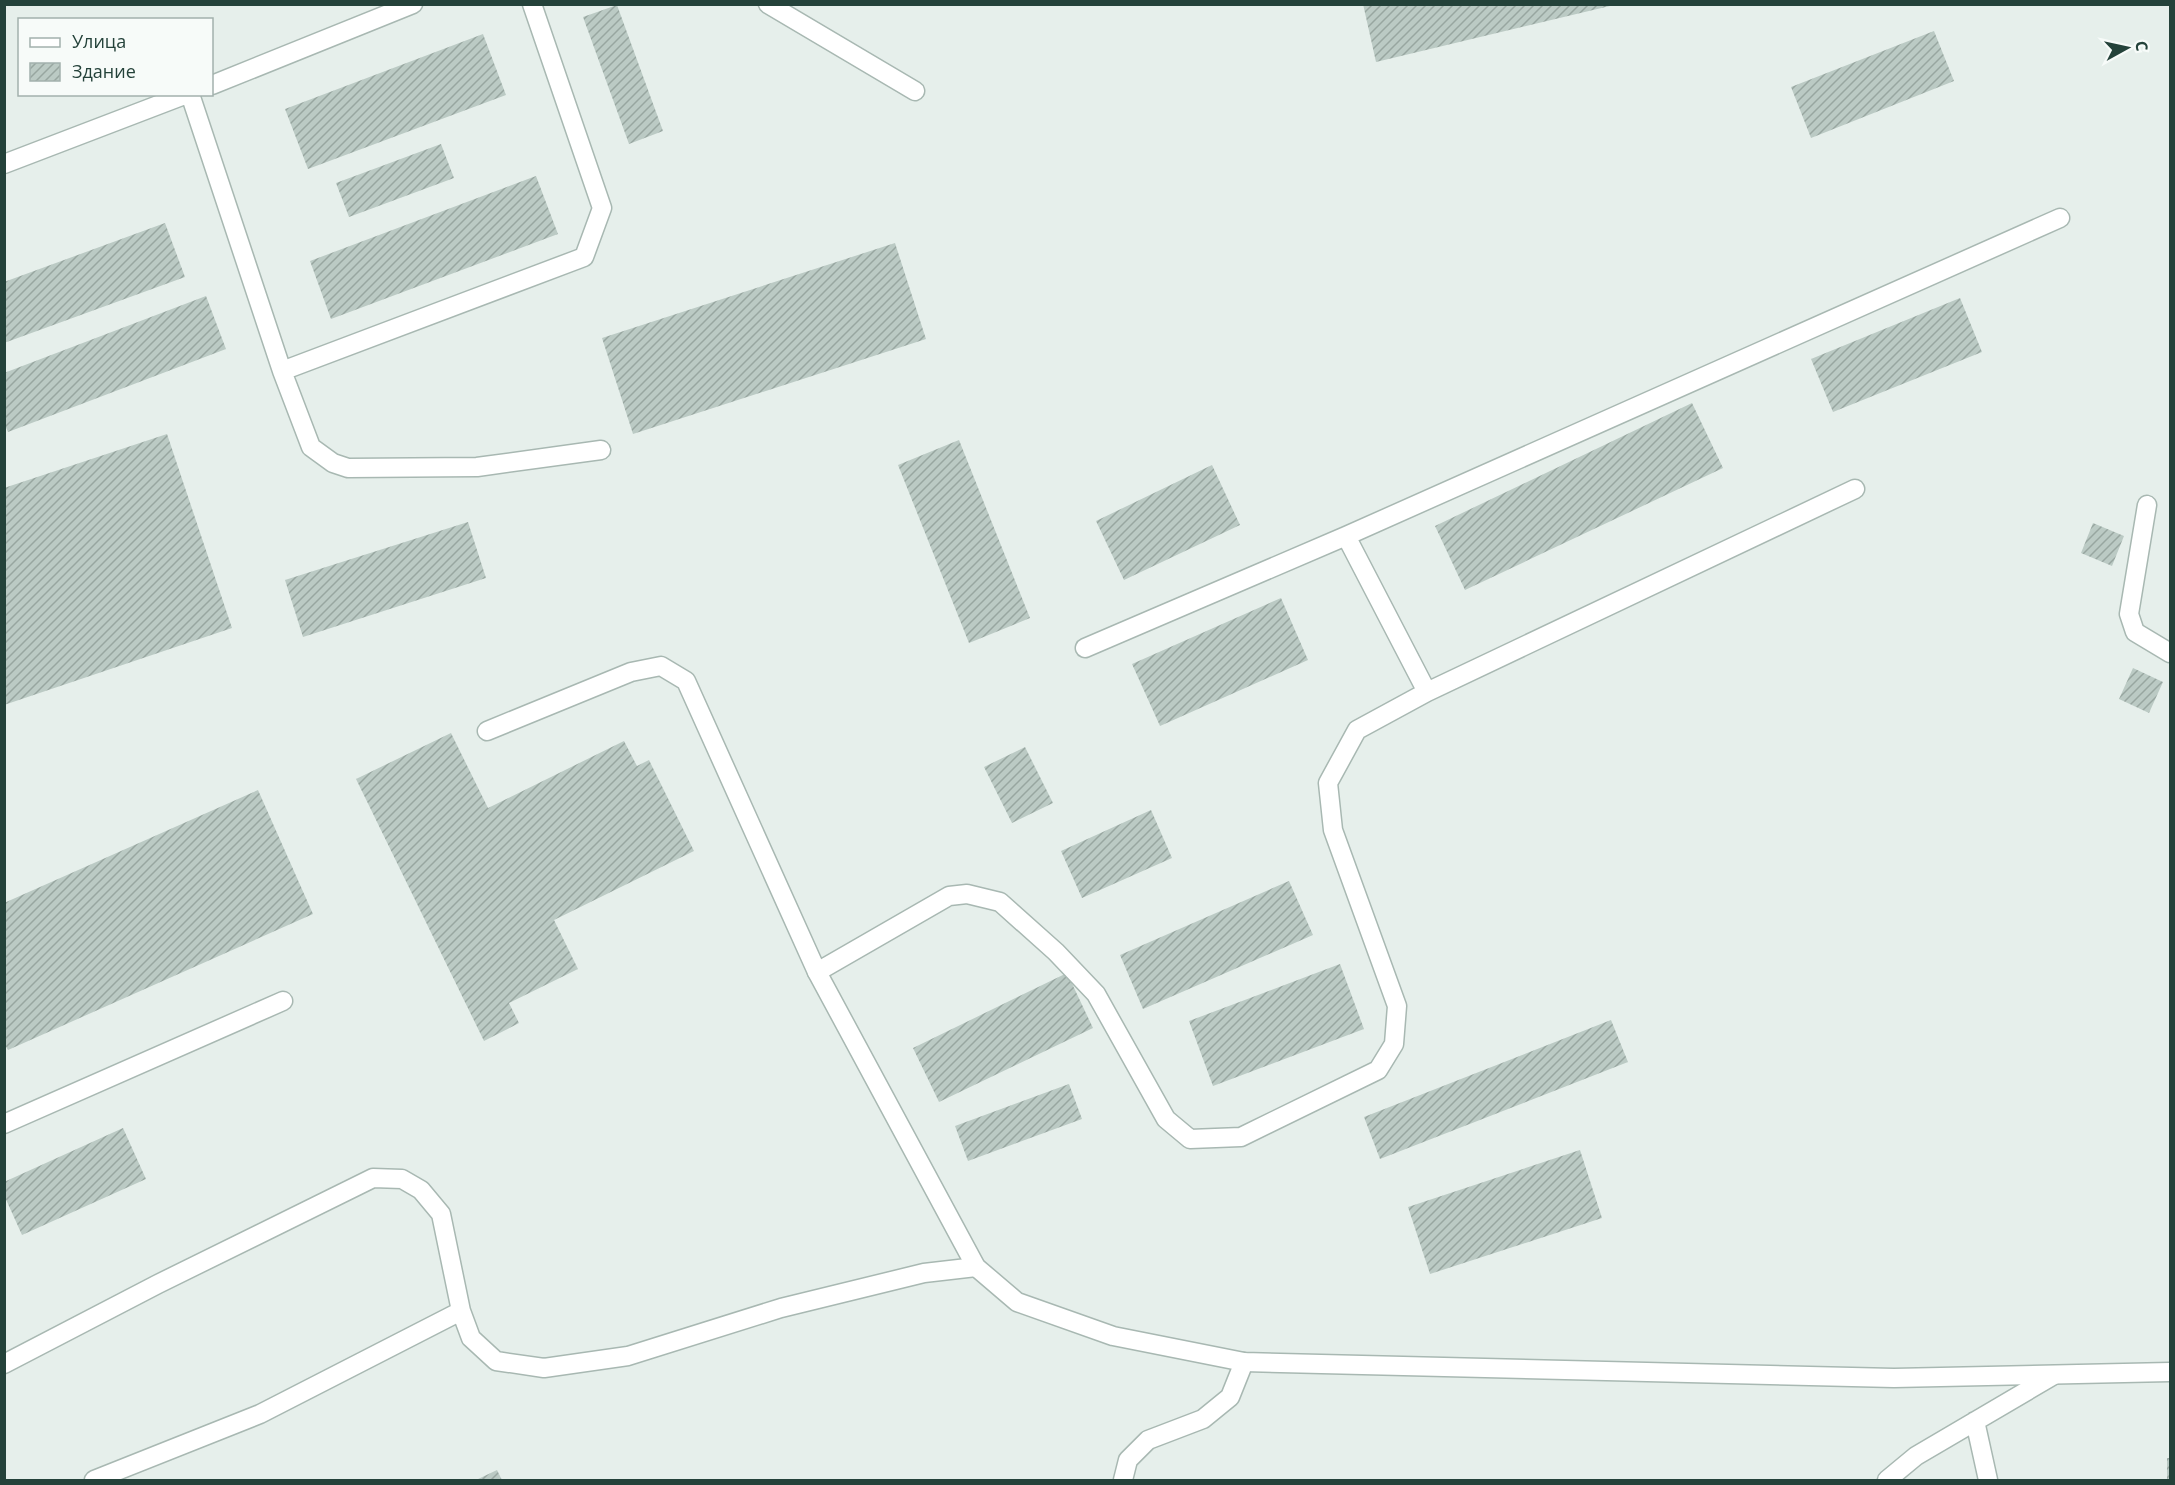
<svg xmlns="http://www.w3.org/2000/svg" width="2175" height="1485" viewBox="0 0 2175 1485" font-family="'Open Sans',sans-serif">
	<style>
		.building { fill: url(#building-hatch) }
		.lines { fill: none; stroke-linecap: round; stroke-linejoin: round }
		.service-casing { stroke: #a8b8b2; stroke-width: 21 }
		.minor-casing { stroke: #a8b8b2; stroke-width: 21 }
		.service { stroke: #fff; stroke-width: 18 }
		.minor { stroke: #fff; stroke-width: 18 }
	</style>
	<defs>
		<pattern id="building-hatch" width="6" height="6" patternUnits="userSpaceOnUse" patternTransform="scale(1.5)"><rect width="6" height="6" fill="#bbcac4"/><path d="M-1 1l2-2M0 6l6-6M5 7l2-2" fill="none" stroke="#98a6a0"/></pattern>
	</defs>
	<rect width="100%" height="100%" fill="#e6efeb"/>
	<path class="building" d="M 1363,4 L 1614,4 L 1614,5 L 1376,62 Z
		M 617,5 L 663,131 L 629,144 L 583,17 Z
		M 1934,31 L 1954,81 L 1811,138 L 1791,87 Z
		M 483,34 L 506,95 L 308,169 L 285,109 Z
		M 441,144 L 454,178 L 349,217 L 336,183 Z
		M 536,176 L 558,234 L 331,319 L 310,261 Z
		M 165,223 L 185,277 L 4,343 L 4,282 Z
		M 895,243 L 926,339 L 633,434 L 602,338 Z
		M 206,296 L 226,349 L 8,432 L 4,423 L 4,373 Z
		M 1960,298 L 1982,352 L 1833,412 L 1811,359 Z
		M 1692,403 L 1723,468 L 1465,590 L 1435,526 Z
		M 167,434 L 232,628 L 4,705 L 4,488 Z
		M 959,440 L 1030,618 L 969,643 L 898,465 Z
		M 1212,465 L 1240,525 L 1124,580 L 1096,521 Z
		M 468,522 L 486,578 L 303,637 L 285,580 Z
		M 2093,523 L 2124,536 L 2112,566 L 2081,553 Z
		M 1281,598 L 1308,660 L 1160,726 L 1132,664 Z
		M 2133,668 L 2163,682 L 2149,713 L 2119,699 Z
		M 451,733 L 488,808 L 624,741 L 637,766 L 649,760 L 694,851 L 554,920 L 578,969 L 509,1003 L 519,1023 L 484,1041 L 356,779 Z
		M 1025,747 L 1053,803 L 1012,823 L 984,767 Z
		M 258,790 L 313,914 L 8,1050 L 4,1043 L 4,903 Z
		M 1151,810 L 1172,858 L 1082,898 L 1061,851 Z
		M 1289,881 L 1313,935 L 1143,1009 L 1120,955 Z
		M 1340,964 L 1364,1029 L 1213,1086 L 1189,1021 Z
		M 1067,973 L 1093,1028 L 939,1102 L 913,1048 Z
		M 1611,1020 L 1628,1062 L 1380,1159 L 1364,1117 Z
		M 1069,1084 L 1082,1119 L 968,1161 L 955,1126 Z
		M 123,1128 L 146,1179 L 22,1235 L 4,1195 L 4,1182 Z
		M 1580,1150 L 1602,1218 L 1430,1274 L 1408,1207 Z
		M 2167,1458 L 2170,1458 L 2170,1480 L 2167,1480 Z
		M 497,1470 L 502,1480 L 476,1480 Z"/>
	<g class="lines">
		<defs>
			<path id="service" d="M 768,4 L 915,91
				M 212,85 L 413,4
				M 190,94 L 282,371 L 311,447 L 333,463 L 348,468 L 477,467 L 601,450
				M 4,164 L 187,94
				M 282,371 L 584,257 L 602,208 L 532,4
				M 2147,505 L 2129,614 L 2135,632 L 2170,653
				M 1346,536 L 1427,692
				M 1085,648 L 1346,536 L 2060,218
				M 817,972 L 949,896 L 967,894 L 1000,902 L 1056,952 L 1096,994 L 1166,1119 L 1190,1139 L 1241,1137 L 1378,1070 L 1394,1044 L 1397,1006 L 1333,830 L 1328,783 L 1357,730 L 1427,692 L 1855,489
				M 4,1124 L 283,1001
				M 4,1364 L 158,1284 L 373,1178 L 402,1179 L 421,1190 L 441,1214 L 461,1311 L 471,1338 L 496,1361 L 544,1368 L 628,1356 L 781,1308 L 924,1273 L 976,1267
				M 1975,1421 L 1988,1480
				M 94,1480 L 260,1414 L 461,1311
				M 1123,1480 L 1128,1460 L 1148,1440 L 1203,1419 L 1230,1397 L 1244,1362
				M 1887,1480 L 1916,1456 L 2054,1375"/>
			<path id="minor" d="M 487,731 L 631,672 L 661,666 L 686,681 L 817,972 L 976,1267 L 1017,1302 L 1113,1336 L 1244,1362 L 1894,1378 L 2170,1372"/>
		</defs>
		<use href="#service" class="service-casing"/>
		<use href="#minor" class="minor-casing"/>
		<use href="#service" class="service"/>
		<use href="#minor" class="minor"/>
	</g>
	<rect width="2175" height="1485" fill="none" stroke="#24423a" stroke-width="12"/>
	<rect x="18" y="18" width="195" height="78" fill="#f7fbf9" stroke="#a3b1ad" stroke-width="1.5"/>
	<rect x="30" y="38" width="30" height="9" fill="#ffffff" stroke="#a3b1ad" stroke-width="1.5"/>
	<text x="72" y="48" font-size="18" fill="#24423a">Улица</text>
	<rect x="30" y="63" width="30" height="18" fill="url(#building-hatch)" stroke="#a3b1ad" stroke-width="1.5"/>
	<text x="72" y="78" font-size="18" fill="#24423a">Здание</text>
	<g transform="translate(2127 48) rotate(82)" stroke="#f7fbf9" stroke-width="4.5" paint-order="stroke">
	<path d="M0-4.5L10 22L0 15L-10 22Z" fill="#24423a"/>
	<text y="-9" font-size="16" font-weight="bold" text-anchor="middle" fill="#24423a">С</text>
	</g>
</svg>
